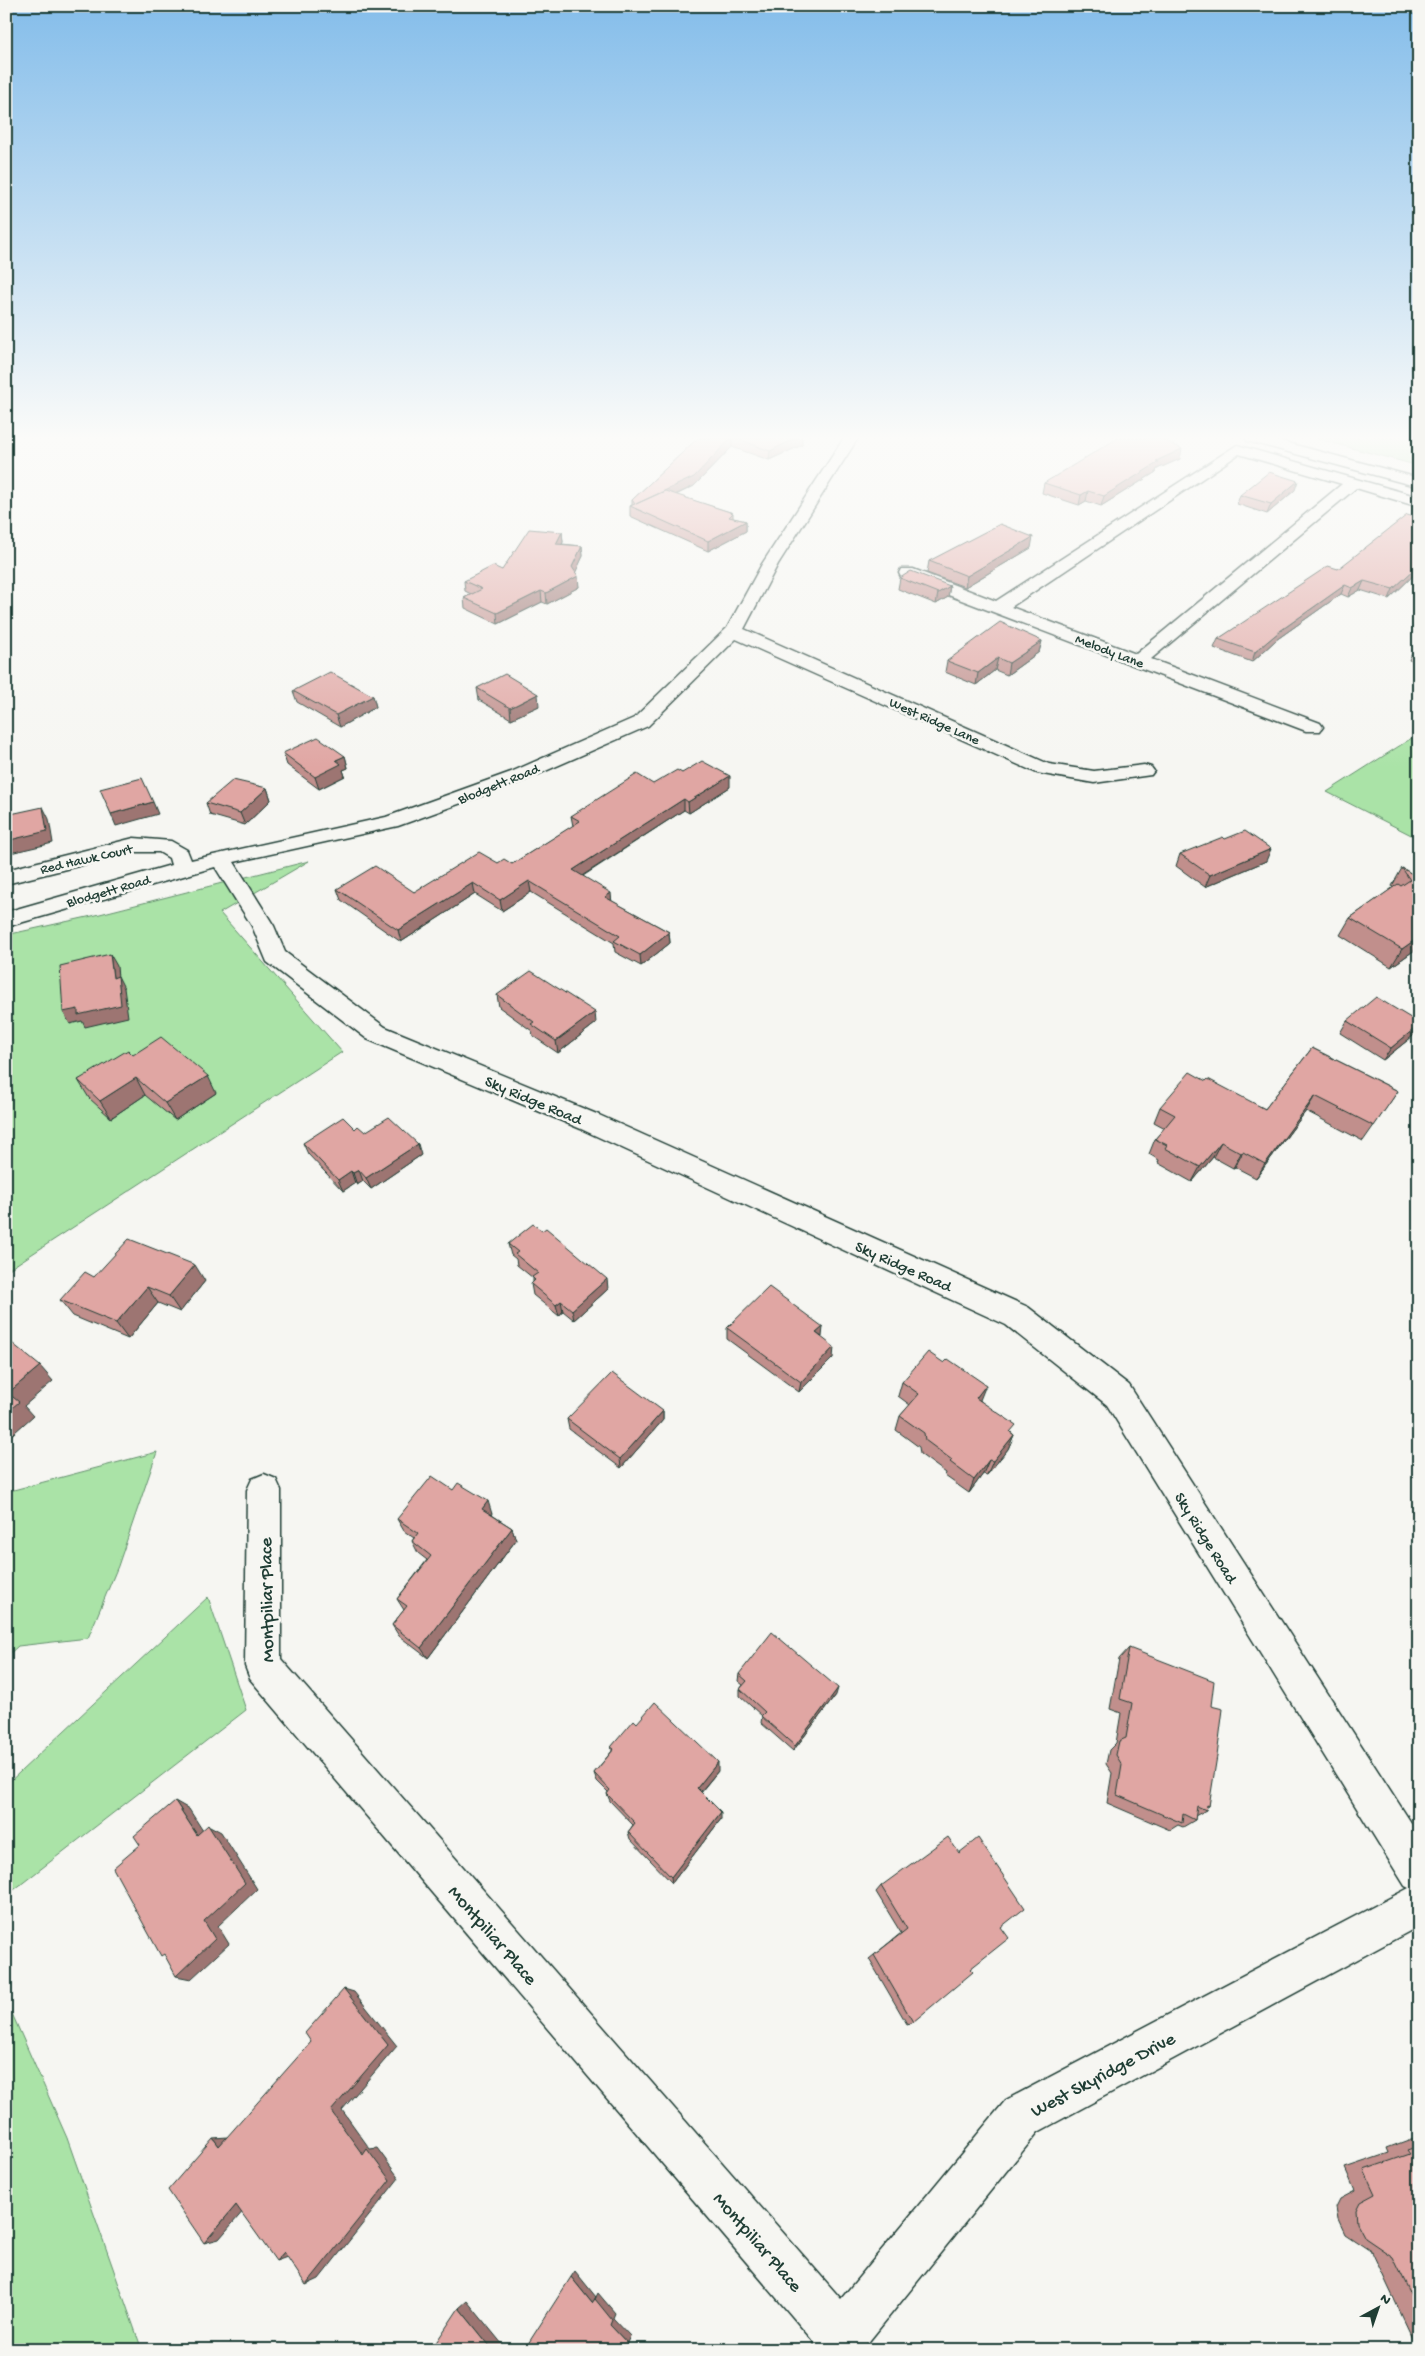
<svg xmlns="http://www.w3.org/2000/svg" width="1425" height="2356" viewBox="0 0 1425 2356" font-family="'Gochi Hand',sans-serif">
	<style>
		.green { fill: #aae3a7; stroke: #64906e }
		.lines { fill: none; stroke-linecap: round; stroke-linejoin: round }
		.minor-casing { stroke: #1f3d34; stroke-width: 3 }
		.tertiary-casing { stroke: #1f3d34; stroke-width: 3 }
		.minor { fill: #f6f6f2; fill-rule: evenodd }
		.tertiary { fill: #f6f6f2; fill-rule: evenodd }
		.wall { fill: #c18f8c; stroke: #1f3d34 }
		.shaded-wall { fill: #9d7472; stroke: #1f3d34 }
		.building { fill: #e0a6a3; stroke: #1f3d34 }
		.labels { text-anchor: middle; stroke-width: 5; stroke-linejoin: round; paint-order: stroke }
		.far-street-label { font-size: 14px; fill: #1f3d34; stroke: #f6f6f2 }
		.street-label { font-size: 16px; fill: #1f3d34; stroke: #f6f6f2 }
		.near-street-label { font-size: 19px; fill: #1f3d34; stroke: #f6f6f2 }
	</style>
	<rect width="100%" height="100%" fill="#f6f6f2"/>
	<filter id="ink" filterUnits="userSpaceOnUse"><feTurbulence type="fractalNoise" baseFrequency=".02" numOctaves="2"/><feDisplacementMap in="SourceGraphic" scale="10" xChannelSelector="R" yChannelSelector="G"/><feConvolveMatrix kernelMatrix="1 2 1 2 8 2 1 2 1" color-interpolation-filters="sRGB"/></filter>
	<g filter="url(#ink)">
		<path class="green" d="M 1314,438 L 1419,438 L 1419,466 Z
			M 1419,735 L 1419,839 L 1327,792 L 1415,736 Z
			M 309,861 L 220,913 L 342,1052 L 6,1271 L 6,935 L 92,916 Z
			M 157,1452 L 118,1566 L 88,1638 L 18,1646 L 6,1657 L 6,1492 Z
			M 208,1597 L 246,1710 L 6,1896 L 6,1785 Z
			M 6,2000 L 67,2138 L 142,2350 L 6,2350 Z"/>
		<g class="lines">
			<defs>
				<path id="minor" d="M 844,438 L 858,438 L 778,564 L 744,629 L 1049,764 L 1094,771 L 1144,765 L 1151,767 L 1154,771 L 1151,775 L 1094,783 L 1037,773 L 736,639 L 648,726 L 525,780 L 398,826 L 234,862 L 274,926 L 285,952 L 385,1027 L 599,1115 L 1028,1307 L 1129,1385 L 1419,1835 L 1419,1926 L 1038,2132 L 862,2350 L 814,2350 L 815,2343 L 250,1679 L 245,1666 L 247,1490 L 252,1479 L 264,1474 L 276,1479 L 281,1490 L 281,1659 L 841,2299 L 1006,2100 L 1409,1888 L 1405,1886 L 1107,1405 L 1006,1325 L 581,1129 L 367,1039 L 267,962 L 252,926 L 215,867 L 6,927 L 6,912 L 171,865 L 169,858 L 159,852 L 134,852 L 6,884 L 6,870 L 134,838 L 171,841 L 187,850 L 191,860 L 386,817 L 511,772 L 634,718 L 727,628 L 762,564 Z
					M 1237,445 L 1419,497 L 1419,507 L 1356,488 L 1151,659 L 1320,723 L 1323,727 L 1320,731 L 1306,731 L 901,577 L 899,573 L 901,569 L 913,569 L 996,601 ZM 1239,454 L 1342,484 L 1136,654 L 1011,607 Z"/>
				<path id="tertiary" d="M 1245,438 L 1269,438 L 1419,478 L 1419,487 L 1247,441 Z"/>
			</defs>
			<use href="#minor" class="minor-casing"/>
			<use href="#tertiary" class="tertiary-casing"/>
			<use href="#minor" class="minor"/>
			<use href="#tertiary" class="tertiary"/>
		</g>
		<path class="wall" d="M 698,438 L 802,438 L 802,445 L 769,460 L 732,447 L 694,486 L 676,495 L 733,513 L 733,518 L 746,521 L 746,531 L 708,551 L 630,516 L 630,506 L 632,505 L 632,500 Z
			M 1180,459 L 1157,469 L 1156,472 L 1101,506 L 1086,501 L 1079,505 L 1042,493 L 1044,483 Z
			M 1295,490 L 1267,514 L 1237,504 L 1240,495 Z
			M 562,532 L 563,542 L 562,544 L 582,546 L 583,556 L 575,572 L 579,587 L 547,604 L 542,602 L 498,624 L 465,608 L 464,598 L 471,594 L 465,591 L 464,581 L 502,570 Z
			M 1031,548 L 965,587 L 927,573 L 929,561 Z
			M 1338,569 L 1419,570 L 1389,599 L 1360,590 L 1348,597 L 1341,594 L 1276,640 L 1252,662 L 1214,648 L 1218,639 Z
			M 900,578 L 950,586 L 948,597 L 936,604 L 898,589 Z
			M 1042,641 L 1039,652 L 1007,675 L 995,670 L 976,685 L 945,672 L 947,661 Z
			M 1419,644 L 1419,663 L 1409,660 L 1414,649 Z
			M 477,688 L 539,706 L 511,719 L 479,700 Z
			M 293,691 L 373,696 L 376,707 L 340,727 L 297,702 Z
			M 283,753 L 345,756 L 348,768 L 343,770 L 345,776 L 319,789 L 287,765 Z
			M 682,773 L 730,787 L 689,813 L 684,810 L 583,876 L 612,901 L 669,932 L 670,943 L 641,966 L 615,952 L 614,943 L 531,892 L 502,911 L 475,894 L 401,942 L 341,900 L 337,889 L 414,892 L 498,863 L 512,864 L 573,826 L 571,816 Z
			M 267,788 L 271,800 L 245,825 L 210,815 L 206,803 Z
			M 1180,854 L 1266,861 L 1205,887 L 1176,866 Z
			M 1402,868 L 1419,878 L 1419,947 L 1391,967 L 1340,935 L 1350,918 L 1393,888 L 1392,886 Z
			M 497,995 L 596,1023 L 558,1053 L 533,1036 L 532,1031 L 499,1007 Z
			M 1347,1021 L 1413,1036 L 1383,1060 L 1340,1033 Z
			M 1312,1048 L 1398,1091 L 1363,1141 L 1306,1111 L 1256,1178 L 1235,1167 L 1233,1168 L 1213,1157 L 1192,1182 L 1158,1163 L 1159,1160 L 1149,1154 L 1155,1139 L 1165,1128 L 1154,1122 L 1160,1107 L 1206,1081 L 1265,1109 Z
			M 133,1055 L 216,1093 L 175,1120 L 145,1095 L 111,1118 L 89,1098 L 78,1080 Z
			M 355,1129 L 365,1132 L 421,1155 L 371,1189 L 363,1181 L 357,1185 L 355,1183 L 343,1191 L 308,1154 L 303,1143 Z
			M 508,1244 L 608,1289 L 574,1320 L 563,1311 L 559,1316 L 533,1295 L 531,1284 L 533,1282 L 533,1278 L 517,1265 L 516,1259 L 511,1255 Z
			M 94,1277 L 205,1281 L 180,1312 L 158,1303 L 128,1339 L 73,1316 L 60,1300 Z
			M 727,1328 L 821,1337 L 833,1358 L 799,1392 L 727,1339 Z
			M 944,1363 L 1014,1435 L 1008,1449 L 987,1475 L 983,1474 L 969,1493 L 945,1476 L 946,1473 L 920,1454 L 919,1447 L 896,1430 L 900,1416 L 910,1405 L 898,1396 L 902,1382 Z
			M 663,1411 L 663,1420 L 621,1468 L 569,1429 L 567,1419 Z
			M 453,1490 L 492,1514 L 492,1515 L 512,1528 L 516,1540 L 428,1658 L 399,1636 L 392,1625 L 404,1610 L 397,1599 L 427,1560 L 418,1553 L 412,1541 L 414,1538 L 404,1531 L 397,1519 Z
			M 1129,1648 L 1211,1706 L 1209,1806 L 1206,1808 L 1206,1810 L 1195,1816 L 1195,1820 L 1183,1827 L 1178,1825 L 1170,1830 L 1107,1803 L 1112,1773 L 1106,1764 L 1109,1750 L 1116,1743 L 1121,1713 L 1110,1709 L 1119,1659 Z
			M 739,1674 L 836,1695 L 793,1751 L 761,1723 L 762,1716 L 740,1696 L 740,1689 L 743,1685 L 738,1681 Z
			M 637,1723 L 718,1771 L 701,1792 L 721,1819 L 672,1883 L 630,1839 L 628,1832 L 633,1825 L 610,1801 L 607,1794 L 608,1792 L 597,1781 L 594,1773 L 612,1751 L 611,1747 Z
			M 881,1886 L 1001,1927 L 913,2022 L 907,2024 L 869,1959 L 901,1933 L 876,1892 Z
			M 1419,2136 L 1419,2350 L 1418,2350 L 1372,2252 L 1345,2234 L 1338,2219 L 1336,2207 L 1340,2199 L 1355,2191 L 1345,2168 L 1389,2153 L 1387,2148 Z"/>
		<path class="shaded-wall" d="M 731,438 L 732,438 L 732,447 L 694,486 L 641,511 L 636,509 Z
			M 796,438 L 802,438 L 802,445 L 769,460 L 770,451 Z
			M 1182,449 L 1180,459 L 1157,469 L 1156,472 L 1101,506 L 1104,496 L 1156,461 Z
			M 1298,481 L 1295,490 L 1267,514 L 1271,504 Z
			M 1088,491 L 1086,501 L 1079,505 L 1081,495 Z
			M 746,521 L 746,531 L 708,551 L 708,541 Z
			M 562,532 L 563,542 L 557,554 L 556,544 Z
			M 1033,537 L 1031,548 L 965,587 L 967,576 Z
			M 582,546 L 583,556 L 573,578 L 572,567 Z
			M 1419,565 L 1419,570 L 1389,599 L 1393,589 Z
			M 578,576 L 579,587 L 547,604 L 546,593 Z
			M 1364,581 L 1360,590 L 1348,597 L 1352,588 Z
			M 1345,585 L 1341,594 L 1276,640 L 1252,662 L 1255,652 L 1280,631 Z
			M 950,586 L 948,597 L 936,604 L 938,593 Z
			M 541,591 L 542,602 L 498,624 L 497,613 Z
			M 1042,641 L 1039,652 L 1007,675 L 1009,663 Z
			M 998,658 L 995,670 L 976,685 L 978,673 Z
			M 538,694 L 539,706 L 511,719 L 510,708 Z
			M 373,696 L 376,707 L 340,727 L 336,715 Z
			M 345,756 L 348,768 L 343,770 L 345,776 L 319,789 L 315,777 L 336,760 Z
			M 730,776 L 730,787 L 689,813 L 688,802 Z
			M 267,788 L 271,800 L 245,825 L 240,813 Z
			M 684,799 L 684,810 L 574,881 L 573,870 Z
			M 153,802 L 158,814 L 116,826 L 111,814 Z
			M 43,807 L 49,819 L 53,843 L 6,854 L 6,841 Z
			M 1271,849 L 1266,861 L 1205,887 L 1210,875 Z
			M 529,881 L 531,892 L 502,911 L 500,900 Z
			M 473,883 L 475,894 L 401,942 L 398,930 Z
			M 611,893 L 612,904 L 605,897 Z
			M 669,932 L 670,943 L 641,966 L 640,955 Z
			M 1419,937 L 1419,947 L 1391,967 L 1402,949 Z
			M 110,954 L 117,966 L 119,990 L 113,978 Z
			M 118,976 L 124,988 L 128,1017 L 85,1027 L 82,1021 L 70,1024 L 63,1012 Z
			M 595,1012 L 596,1023 L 558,1053 L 556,1041 Z
			M 1419,1025 L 1413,1036 L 1383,1060 L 1391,1048 Z
			M 208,1076 L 216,1093 L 175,1120 L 165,1103 Z
			M 136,1078 L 145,1095 L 111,1118 L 100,1101 Z
			M 1315,1096 L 1306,1111 L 1256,1178 L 1265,1164 Z
			M 1221,1142 L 1213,1157 L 1192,1182 L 1200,1167 Z
			M 418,1144 L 421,1155 L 371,1189 L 366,1178 Z
			M 1243,1152 L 1235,1167 L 1233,1168 L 1241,1153 Z
			M 359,1170 L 363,1181 L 357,1185 L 353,1173 Z
			M 351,1171 L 355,1183 L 343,1191 L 338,1180 Z
			M 195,1265 L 205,1281 L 180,1312 L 169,1296 Z
			M 607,1279 L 608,1289 L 574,1320 L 572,1310 Z
			M 147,1287 L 158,1303 L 128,1339 L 116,1323 Z
			M 561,1301 L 563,1311 L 559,1316 L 556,1305 Z
			M 823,1327 L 822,1337 L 816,1333 Z
			M 834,1347 L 833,1358 L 799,1392 L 801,1382 Z
			M 40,1366 L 53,1381 L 24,1406 L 33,1416 L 6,1440 L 6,1413 L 8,1393 Z
			M 986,1385 L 980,1400 L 970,1412 L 976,1398 Z
			M 663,1411 L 663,1420 L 621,1468 L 620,1459 Z
			M 1014,1435 L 1008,1449 L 987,1475 L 993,1461 Z
			M 989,1460 L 983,1474 L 969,1493 L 974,1480 Z
			M 488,1501 L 492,1514 L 487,1521 L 482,1509 Z
			M 512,1528 L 516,1540 L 428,1658 L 421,1648 Z
			M 838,1688 L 836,1695 L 793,1751 L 795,1746 Z
			M 718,1762 L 718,1771 L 697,1796 L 697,1788 Z
			M 175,1801 L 189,1809 L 210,1842 L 197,1835 Z
			M 721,1812 L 721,1819 L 672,1883 L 671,1877 Z
			M 208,1825 L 221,1832 L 257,1889 L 218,1926 L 229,1944 L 191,1979 L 176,1976 L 204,1921 Z
			M 344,1989 L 354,1992 L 397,2046 L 342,2110 L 370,2149 L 377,2148 L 399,2178 L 319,2279 L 306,2285 L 331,2111 Z
			M 228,2137 L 219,2146 L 213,2138 Z
			M 251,2202 L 219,2239 L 204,2243 L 236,2205 Z
			M 284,2252 L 290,2256 L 276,2261 Z
			M 575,2271 L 596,2297 L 592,2303 L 571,2277 Z
			M 598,2293 L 615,2313 L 613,2318 L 630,2336 L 627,2343 L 610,2325 L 595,2299 Z
			M 467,2301 L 507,2350 L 493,2350 L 459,2308 Z"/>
		<path class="building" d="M 698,438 L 731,438 L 694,477 L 636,504 L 665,491 L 733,513 L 729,517 L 746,521 L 708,541 L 630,506 L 635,504 L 632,500 Z
			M 736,438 L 796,438 L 770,451 Z
			M 1118,438 L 1160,438 L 1182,449 L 1156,461 L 1159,462 L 1104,496 L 1088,491 L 1081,495 L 1044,483 Z
			M 1269,472 L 1298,481 L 1271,504 L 1240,495 Z
			M 1407,515 L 1419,518 L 1419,565 L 1393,589 L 1364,581 L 1352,588 L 1345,585 L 1280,631 L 1255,652 L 1218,639 L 1328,566 L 1338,569 Z
			M 1000,524 L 1033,537 L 967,576 L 929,561 Z
			M 529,529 L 562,532 L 556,544 L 582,546 L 572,567 L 578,576 L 546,593 L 541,591 L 497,613 L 464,598 L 482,589 L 464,581 L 493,566 L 502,570 Z
			M 911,571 L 950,586 L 938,593 L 900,578 Z
			M 1000,622 L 1042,641 L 1009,663 L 998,658 L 978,673 L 947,661 Z
			M 1419,644 L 1419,651 L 1414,649 Z
			M 330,672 L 373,696 L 336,715 L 293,691 Z
			M 505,674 L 538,694 L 510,708 L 477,688 Z
			M 318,737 L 345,756 L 336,760 L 341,764 L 315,777 L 283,753 Z
			M 702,761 L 730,776 L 688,802 L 684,799 L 573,870 L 611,893 L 605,897 L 669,932 L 640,955 L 614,941 L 620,936 L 529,881 L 500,900 L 473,883 L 398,930 L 337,889 L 375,866 L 414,892 L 479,852 L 498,863 L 504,859 L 512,864 L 580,821 L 571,816 L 637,774 L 653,784 L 677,770 L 682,773 Z
			M 142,778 L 153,802 L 111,814 L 100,789 Z
			M 233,780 L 267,788 L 240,813 L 206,803 Z
			M 43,807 L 47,831 L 6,841 L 6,815 Z
			M 1245,831 L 1271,849 L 1210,875 L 1180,854 L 1223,837 L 1225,839 Z
			M 1402,868 L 1419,878 L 1419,937 L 1402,949 L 1350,918 L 1398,884 L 1401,886 L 1410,880 Z
			M 110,954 L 113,978 L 118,976 L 121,1005 L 78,1015 L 78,1009 L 63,1012 L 60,966 Z
			M 531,971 L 595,1012 L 556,1041 L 531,1024 L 534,1022 L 497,995 Z
			M 1376,997 L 1419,1023 L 1419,1025 L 1391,1048 L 1347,1021 Z
			M 161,1037 L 208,1076 L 165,1103 L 136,1078 L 100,1101 L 78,1080 L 128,1050 L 133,1055 Z
			M 1312,1048 L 1398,1091 L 1374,1126 L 1315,1096 L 1265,1164 L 1243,1152 L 1241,1153 L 1221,1142 L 1200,1167 L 1165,1148 L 1167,1145 L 1155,1139 L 1175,1115 L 1160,1107 L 1190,1072 L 1206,1081 L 1208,1079 L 1265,1109 Z
			M 343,1117 L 355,1129 L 358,1126 L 365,1132 L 389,1117 L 418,1144 L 366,1178 L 359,1170 L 353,1173 L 351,1171 L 338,1180 L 303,1143 Z
			M 533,1224 L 542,1231 L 546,1228 L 607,1279 L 572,1310 L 561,1301 L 556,1305 L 531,1284 L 535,1280 L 532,1277 L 538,1273 L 515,1254 L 518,1252 L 508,1244 Z
			M 129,1239 L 195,1265 L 169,1296 L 147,1287 L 116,1323 L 60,1300 L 85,1272 L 94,1277 Z
			M 769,1287 L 823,1327 L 816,1333 L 834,1347 L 801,1382 L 727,1328 Z
			M 7,1339 L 40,1366 L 8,1393 L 19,1402 L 6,1413 L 6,1340 Z
			M 928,1352 L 944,1363 L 948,1359 L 986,1385 L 976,1398 L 1016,1425 L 1010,1432 L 1014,1435 L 993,1461 L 989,1460 L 974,1480 L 950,1462 L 952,1460 L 925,1440 L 924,1433 L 900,1416 L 919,1394 L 902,1382 Z
			M 612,1373 L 663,1411 L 620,1459 L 567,1419 Z
			M 432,1476 L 453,1490 L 458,1483 L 488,1501 L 482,1509 L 512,1528 L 421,1648 L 392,1625 L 407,1606 L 397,1599 L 431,1556 L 412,1541 L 418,1533 L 397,1519 Z
			M 772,1632 L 838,1688 L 795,1746 L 761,1716 L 765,1712 L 740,1689 L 747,1681 L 739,1674 Z
			M 1129,1648 L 1214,1681 L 1211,1706 L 1223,1709 L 1217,1756 L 1209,1806 L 1207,1805 L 1206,1810 L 1197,1806 L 1195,1820 L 1183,1814 L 1182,1823 L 1117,1795 L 1122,1765 L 1116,1755 L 1119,1741 L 1126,1738 L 1132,1703 L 1120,1699 Z
			M 655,1702 L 718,1762 L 697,1788 L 721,1812 L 671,1877 L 628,1832 L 635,1823 L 607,1794 L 610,1790 L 594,1773 L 614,1749 L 611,1747 L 634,1720 L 637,1723 Z
			M 175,1801 L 197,1835 L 208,1825 L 245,1883 L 204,1921 L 215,1939 L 176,1976 L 164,1954 L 161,1956 L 113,1868 L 140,1845 L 134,1836 Z
			M 948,1837 L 959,1853 L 978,1838 L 1025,1908 L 1001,1927 L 1009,1938 L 970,1969 L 973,1972 L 913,2022 L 874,1955 L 907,1929 L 881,1886 Z
			M 344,1989 L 388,2045 L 331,2111 L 363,2155 L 367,2149 L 390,2180 L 306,2285 L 284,2252 L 276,2261 L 236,2205 L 204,2243 L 168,2190 L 213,2138 L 219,2146 L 311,2042 L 305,2033 Z
			M 1419,2146 L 1419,2311 L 1393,2257 L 1365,2238 L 1357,2223 L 1356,2210 L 1360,2202 L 1375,2194 L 1364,2170 L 1410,2154 L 1407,2150 Z
			M 571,2277 L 592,2303 L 595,2299 L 612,2320 L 610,2325 L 627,2343 L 623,2350 L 524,2350 Z
			M 459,2308 L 493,2350 L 431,2350 Z"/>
	</g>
	<linearGradient id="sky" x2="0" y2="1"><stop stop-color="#84bdea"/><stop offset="0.57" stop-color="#fbfbf9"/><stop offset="1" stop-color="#fbfbf9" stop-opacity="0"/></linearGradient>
	<rect width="1425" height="768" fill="url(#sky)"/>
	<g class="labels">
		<g class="far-street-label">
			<text transform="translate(1110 650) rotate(21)" y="5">Melody Lane</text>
			<text transform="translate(935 720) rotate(24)" y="5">West Ridge Lane</text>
			<text transform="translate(498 783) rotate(-22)" y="5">Blodgett Road</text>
			<text transform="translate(86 858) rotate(-13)" y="5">Red Hawk Court</text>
			<text transform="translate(108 890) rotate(-16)" y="5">Blodgett Road</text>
		</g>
		<g class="street-label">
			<text transform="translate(534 1099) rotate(23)" y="6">Sky Ridge Road</text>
			<text transform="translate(904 1265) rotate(24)" y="6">Sky Ridge Road</text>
			<text transform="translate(1207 1537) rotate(58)" y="6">Sky Ridge Road</text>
		</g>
		<g class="near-street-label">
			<text transform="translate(265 1600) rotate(-91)" y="7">Montpiliar Place</text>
			<text transform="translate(494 1934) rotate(49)" y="7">Montpiliar Place</text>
			<text transform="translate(1102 2073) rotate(-28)" y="7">West Skyridge Drive</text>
			<text transform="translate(759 2241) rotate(49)" y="7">Montpiliar Place</text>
		</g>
	</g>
	<rect width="1425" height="2356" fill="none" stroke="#f6f6f2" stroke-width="25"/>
	<rect x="12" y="12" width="1400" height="2331" fill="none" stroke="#1f3d34" stroke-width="2" filter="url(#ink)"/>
	<g transform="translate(1378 2308) rotate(40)" stroke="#f6f6f2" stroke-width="4" paint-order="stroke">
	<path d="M0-4L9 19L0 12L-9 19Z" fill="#1f3d34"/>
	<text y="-8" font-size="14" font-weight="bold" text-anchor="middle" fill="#1f3d34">N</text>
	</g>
</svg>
